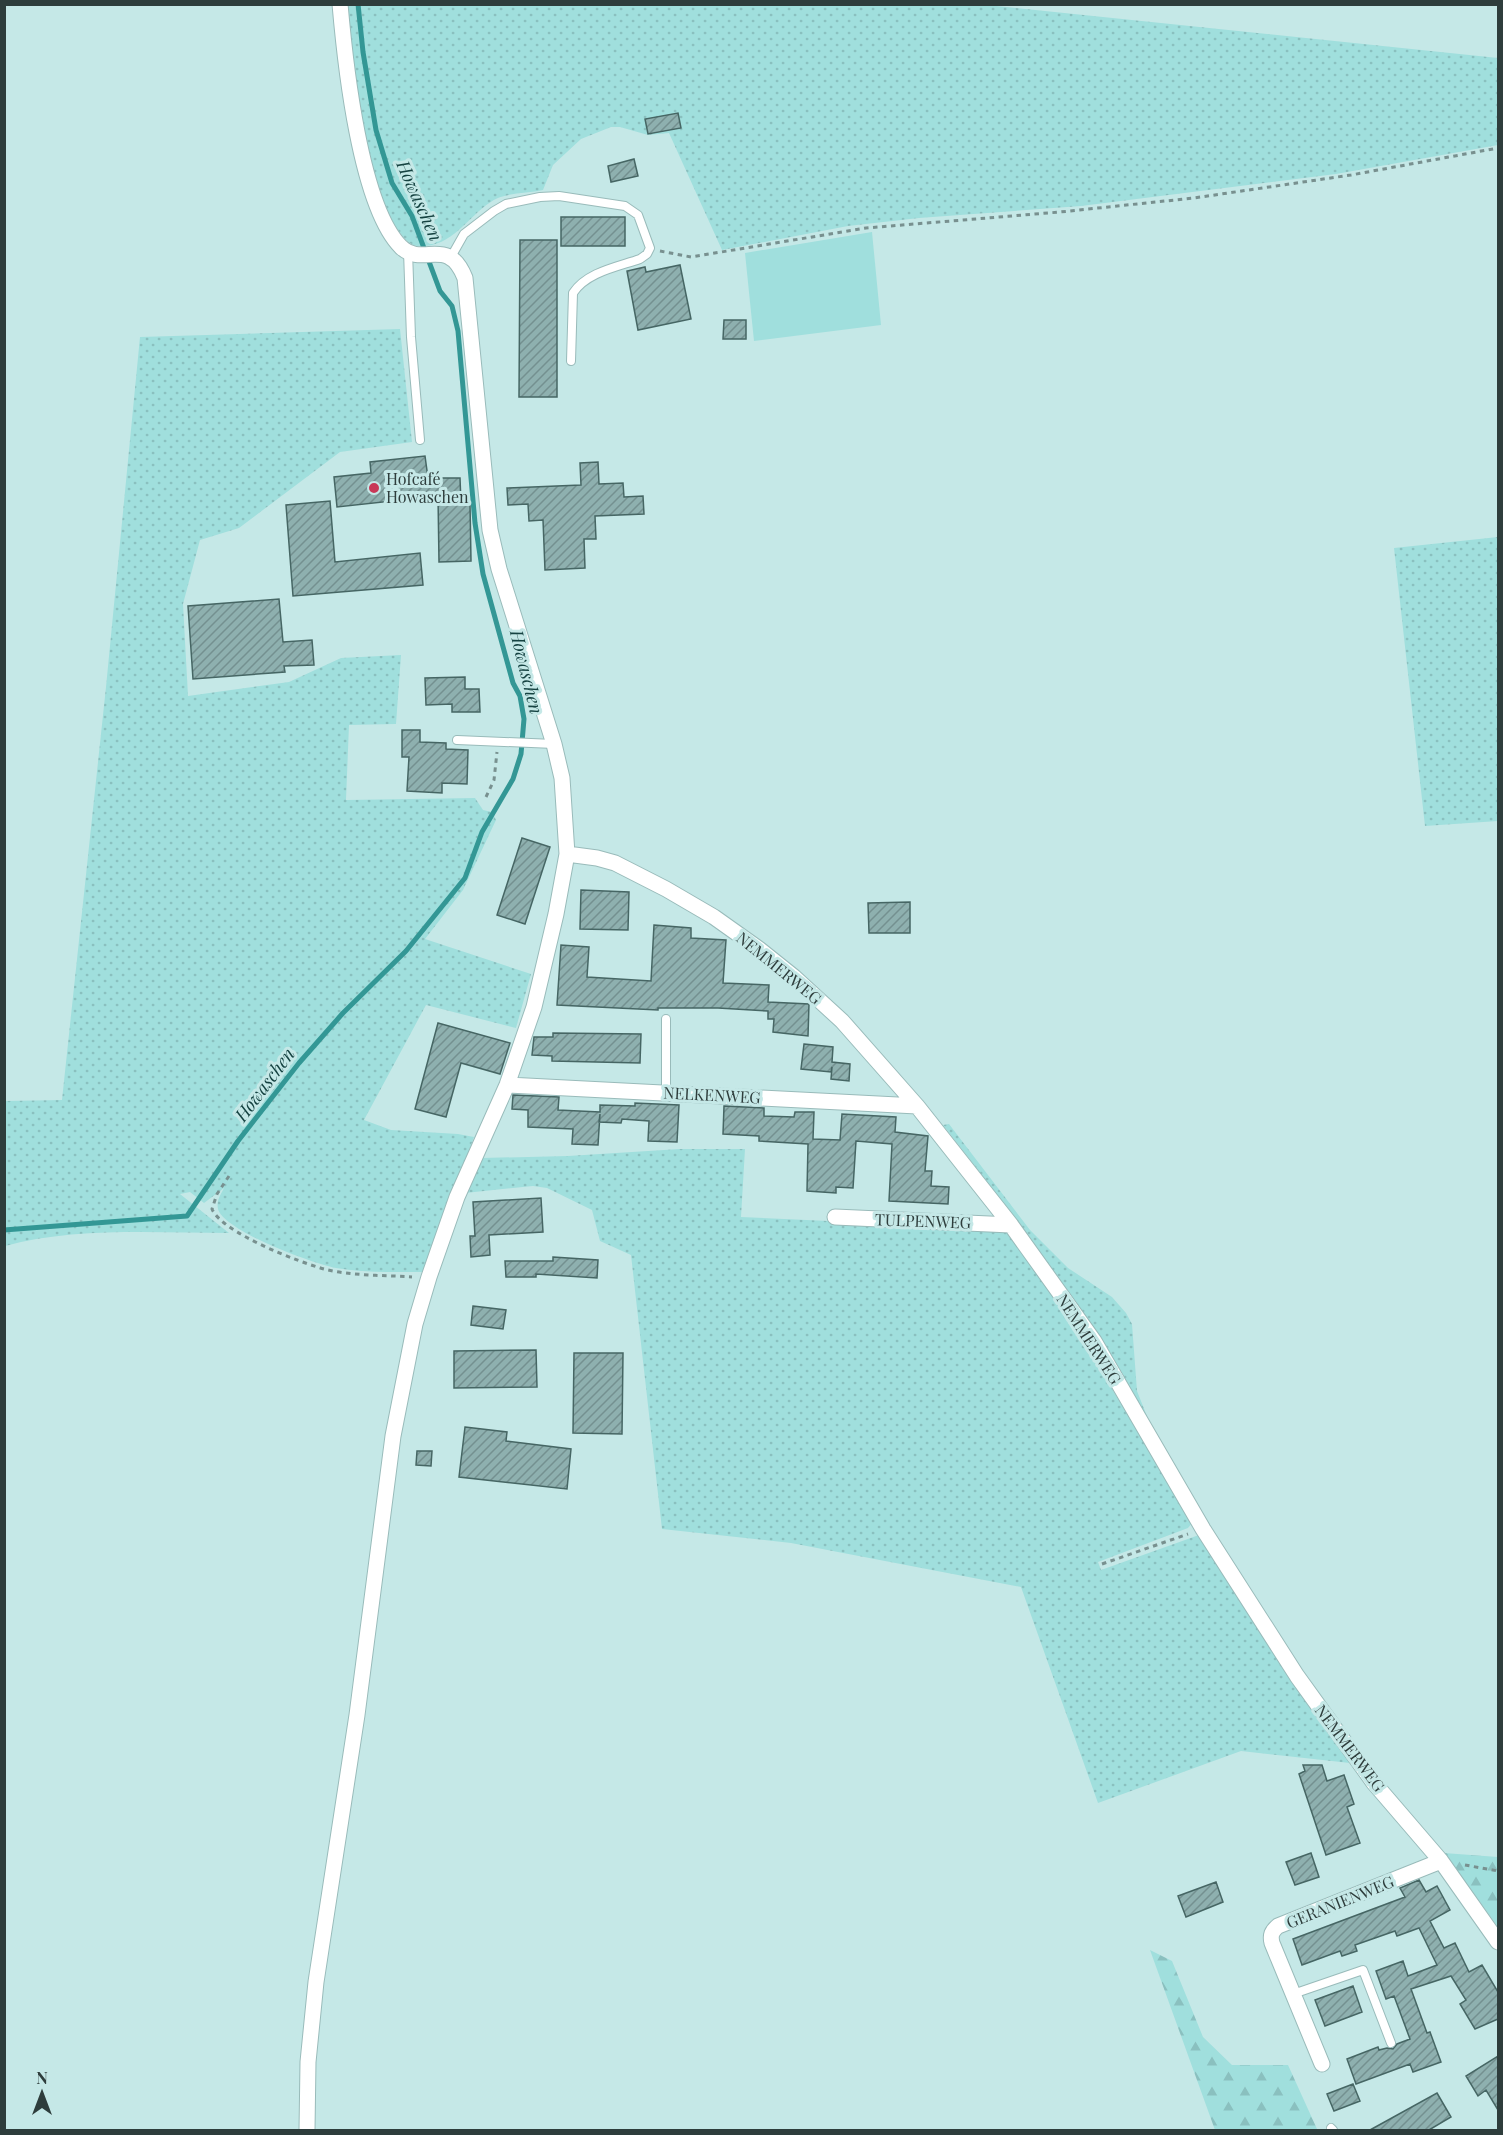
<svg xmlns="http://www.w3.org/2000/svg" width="1503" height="2135" viewBox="0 0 1503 2135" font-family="'Playfair Display',serif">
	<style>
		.grass { fill: url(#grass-dots) }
		.forest { fill: url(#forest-firs) }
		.pitch { fill: #a0dfdd }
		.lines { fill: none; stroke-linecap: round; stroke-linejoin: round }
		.stream { stroke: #339795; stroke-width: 5 }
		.building { fill: url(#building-hatch); stroke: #466664; stroke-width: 1.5 }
		.service-casing { stroke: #99bbba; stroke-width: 10 }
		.minor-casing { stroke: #99bbba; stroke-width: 17 }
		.path { stroke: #78908f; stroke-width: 3; stroke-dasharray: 4.5 4.5; stroke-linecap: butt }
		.service { stroke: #fff; stroke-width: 8 }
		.minor { stroke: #fff; stroke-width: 15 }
		.poi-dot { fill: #c83857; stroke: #c5e8e7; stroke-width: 2 }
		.labels { text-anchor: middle; stroke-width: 6; stroke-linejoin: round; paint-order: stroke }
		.poi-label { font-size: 16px; fill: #2e3d3c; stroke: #c5e8e7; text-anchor: start }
		.street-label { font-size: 16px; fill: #2e3d3c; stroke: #c5e8e7 }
		.water-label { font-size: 18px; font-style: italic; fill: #154241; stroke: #c5e8e7 }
	</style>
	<defs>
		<pattern id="grass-dots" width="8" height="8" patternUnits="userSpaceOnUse" patternTransform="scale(1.5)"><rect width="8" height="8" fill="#a0dfdd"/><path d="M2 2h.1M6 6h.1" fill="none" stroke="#8ac0bf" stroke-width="1.8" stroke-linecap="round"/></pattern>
		<pattern id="forest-firs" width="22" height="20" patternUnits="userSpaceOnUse" patternTransform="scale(1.5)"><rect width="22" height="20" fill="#a0dfdd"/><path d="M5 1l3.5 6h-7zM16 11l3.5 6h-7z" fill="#8ac0bf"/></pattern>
		<pattern id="building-hatch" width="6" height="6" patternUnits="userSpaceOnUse" patternTransform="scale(1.5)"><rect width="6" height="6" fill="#8eb0af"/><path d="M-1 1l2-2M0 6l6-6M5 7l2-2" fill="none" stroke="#749090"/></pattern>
	</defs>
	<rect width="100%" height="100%" fill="#c5e8e7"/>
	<path class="grass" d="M 978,4 L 1498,58 L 1498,145 L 1336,174 L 1081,206 L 919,218 L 848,226 L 722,250 L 669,133 L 648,135 L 620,127 L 611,127 L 581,139 L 553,165 L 543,190 C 530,193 509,193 498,198 C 475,208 459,239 432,245 C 425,246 416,248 410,243 C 370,214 351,55 346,5 Z
		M 400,329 L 412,442 L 340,452 L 239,528 L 200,540 L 183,604 L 188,696 L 289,682 L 341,658 L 401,655 L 396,724 L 349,725 L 346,800 L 475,798 L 483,810 L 492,812 L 496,820 L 463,890 L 425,939 L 531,974 L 516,1028 L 426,1005 L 364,1120 L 391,1130 L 458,1134 L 474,1137 L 424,1272 C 395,1272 365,1273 336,1268 C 314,1264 224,1231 218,1209 C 216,1201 221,1194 224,1188 L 204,1203 L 190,1192 L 180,1194 L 229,1233 C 157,1233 74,1227 5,1246 L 5,1101 L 62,1100 L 106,687 L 140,337 Z
		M 1498,537 L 1498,821 L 1425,826 L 1394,548 Z
		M 949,1124 L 1030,1230 L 1068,1268 L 1112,1297 L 1126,1313 L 1132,1324 L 1137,1391 L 1150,1424 L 1085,1316 L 1029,1236 L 943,1125 Z
		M 680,1149 L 745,1149 L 741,1217 L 1007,1229 L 1065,1310 L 1192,1523 L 1188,1528 L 1098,1562 L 1101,1570 L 1199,1535 L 1290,1678 L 1350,1763 L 1241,1751 L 1098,1803 L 1021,1587 L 791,1543 L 662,1529 L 631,1255 L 600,1241 L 592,1210 L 547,1188 L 533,1186 L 465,1193 L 481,1158 L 568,1156 Z"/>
	<path class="forest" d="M 1444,1853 L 1498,1857 L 1498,1927 Z
		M 1150,1950 L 1172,1961 L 1203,2037 L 1232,2065 L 1288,2065 L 1317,2129 L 1215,2130 Z"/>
	<path class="pitch" d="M 872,232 L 881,325 L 754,341 L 745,253 Z"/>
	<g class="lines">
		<path class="stream" d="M 4,1230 L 187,1216 L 238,1141 L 299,1063 L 343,1013 L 406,951 L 465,878 L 482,832 L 513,779 L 521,754 L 524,719 L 520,696 L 513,683 L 483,574 L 475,523 L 458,331 L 452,306 L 440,291 L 412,216 L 392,183 L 376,130 L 363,52 L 358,4"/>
	</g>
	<path class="building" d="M 678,113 L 681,128 L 648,134 L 645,119 Z
		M 634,159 L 638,176 L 611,182 L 608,166 Z
		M 561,217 L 625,217 L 625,246 L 561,246 Z
		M 520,240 L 557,240 L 557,397 L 519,397 Z
		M 680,265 L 691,319 L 638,330 L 627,271 L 645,267 L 646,272 Z
		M 724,320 L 746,320 L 746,339 L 723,339 Z
		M 425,456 L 428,478 L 460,478 L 461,503 L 470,503 L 471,561 L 439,562 L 438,496 L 337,507 L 334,477 L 371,473 L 370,462 Z
		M 598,462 L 599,484 L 623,483 L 624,497 L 643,496 L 644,514 L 595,516 L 596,539 L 584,539 L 585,568 L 545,570 L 543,520 L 529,521 L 528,504 L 508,505 L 507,488 L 581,485 L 580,463 Z
		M 330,501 L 335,562 L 420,553 L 423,585 L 293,596 L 286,505 Z
		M 279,599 L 283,642 L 312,640 L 314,665 L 284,666 L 285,672 L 193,679 L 188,606 Z
		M 465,677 L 465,689 L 479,689 L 480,712 L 452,712 L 452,704 L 426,705 L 425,678 Z
		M 402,730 L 420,730 L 420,742 L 446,743 L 446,749 L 468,750 L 467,784 L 442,783 L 442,793 L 407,791 L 409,757 L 402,757 Z
		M 522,838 L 550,847 L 525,924 L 497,915 Z
		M 581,890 L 629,892 L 628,930 L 580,929 Z
		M 910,902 L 910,933 L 869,933 L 868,903 Z
		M 654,925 L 691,928 L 691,938 L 726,940 L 723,983 L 769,985 L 768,1002 L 809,1004 L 808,1036 L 773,1032 L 774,1019 L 768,1019 L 768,1011 L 718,1008 L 658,1008 L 658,1010 L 557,1005 L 561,945 L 589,947 L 587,977 L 651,981 Z
		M 438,1023 L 510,1043 L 500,1074 L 461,1063 L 446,1117 L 415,1109 Z
		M 553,1033 L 641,1034 L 640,1063 L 552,1061 L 552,1056 L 532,1055 L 534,1037 L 553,1037 Z
		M 804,1044 L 833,1047 L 832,1062 L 850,1064 L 849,1081 L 831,1079 L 832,1067 L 831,1072 L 801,1069 Z
		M 513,1095 L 559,1097 L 558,1110 L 600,1112 L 600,1105 L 635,1106 L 635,1103 L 679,1105 L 677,1142 L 648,1141 L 649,1121 L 622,1119 L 621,1123 L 599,1122 L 600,1114 L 598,1145 L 572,1144 L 573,1129 L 528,1127 L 528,1110 L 512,1109 Z
		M 724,1106 L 764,1108 L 764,1116 L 794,1117 L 795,1112 L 814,1112 L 813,1139 L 840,1140 L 842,1114 L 896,1117 L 895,1132 L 928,1136 L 925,1171 L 932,1171 L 931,1186 L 949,1187 L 948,1204 L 889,1201 L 892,1144 L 856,1141 L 853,1188 L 836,1187 L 836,1193 L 807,1191 L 808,1144 L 759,1141 L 759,1136 L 723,1134 Z
		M 541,1198 L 543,1232 L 489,1235 L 490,1255 L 471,1257 L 470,1236 L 475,1236 L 473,1202 Z
		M 553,1257 L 598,1260 L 597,1278 L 536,1274 L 536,1277 L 506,1277 L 505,1261 L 553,1261 Z
		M 473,1306 L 506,1310 L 503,1329 L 471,1325 Z
		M 536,1350 L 537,1387 L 454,1388 L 454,1351 Z
		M 574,1353 L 623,1353 L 622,1434 L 573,1433 Z
		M 465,1427 L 507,1432 L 506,1441 L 571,1449 L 567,1489 L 459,1477 Z
		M 417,1451 L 432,1451 L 431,1466 L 416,1465 Z
		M 1303,1765 L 1322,1765 L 1327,1781 L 1344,1775 L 1354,1804 L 1347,1807 L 1360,1843 L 1326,1855 L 1299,1774 L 1305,1771 Z
		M 1311,1853 L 1319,1877 L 1295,1885 L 1286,1862 Z
		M 1419,1880 L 1426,1892 L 1437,1886 L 1450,1910 L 1430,1921 L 1444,1948 L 1455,1943 L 1469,1972 L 1482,1965 L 1498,1992 L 1498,2019 L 1475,2029 L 1460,2004 L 1466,2000 L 1451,1976 L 1411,1989 L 1427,2033 L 1430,2032 L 1441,2062 L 1413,2072 L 1410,2064 L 1356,2084 L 1347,2059 L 1378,2047 L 1379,2050 L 1387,2048 L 1393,2049 L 1397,2044 L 1410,2039 L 1394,1996 L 1386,1999 L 1376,1971 L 1403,1961 L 1408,1976 L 1437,1965 L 1419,1928 L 1397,1936 L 1395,1931 L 1355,1945 L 1357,1951 L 1342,1956 L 1340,1951 L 1302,1965 L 1293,1939 L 1405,1897 L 1400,1888 Z
		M 1216,1882 L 1223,1902 L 1186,1917 L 1178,1896 Z
		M 1353,1986 L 1362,2012 L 1325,2026 L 1315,2000 Z
		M 1498,2056 L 1498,2110 L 1486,2090 L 1478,2096 L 1466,2076 Z
		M 1353,2084 L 1360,2101 L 1334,2111 L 1327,2094 Z
		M 1437,2093 L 1451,2117 L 1429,2130 L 1370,2130 Z"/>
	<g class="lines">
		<defs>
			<path id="service" d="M 408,251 L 411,337 L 420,440
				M 451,257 L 464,234 L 494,211 L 506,204 L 540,197 L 559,196 L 625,206 L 638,215 L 650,248 L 647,254 L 640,259 C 617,267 587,272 573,293 L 571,361
				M 457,740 L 554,744
				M 666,1093 L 666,1019
				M 1293,1994 L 1363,1970 L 1391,2043
				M 1331,2128 L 1333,2130"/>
			<path id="minor" d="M 567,854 L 597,858 L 615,863 L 666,889 L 714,917 L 759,949 L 794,977 L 842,1021 L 917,1106 L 1011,1225 L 1094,1341 L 1203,1529 L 1297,1676 L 1374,1783 L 1441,1861 L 1498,1942
				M 507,1085 L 917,1106
				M 835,1217 L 1011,1225
				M 1322,2064 L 1272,1943 C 1270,1935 1272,1931 1278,1926 L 1441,1861
				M 307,2130 L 308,2062 L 316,1982 L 357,1715 L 393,1436 L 415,1324 L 429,1277 L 457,1197 L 507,1085 L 534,1007 L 556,914 L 567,854 L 562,778 L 554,744 L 499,569 L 490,530 L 465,278 C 448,235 423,268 401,247 C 360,206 345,62 340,4"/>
		</defs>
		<use href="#service" class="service-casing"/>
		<use href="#minor" class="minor-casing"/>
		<path class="path" d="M 660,251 L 691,257 L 866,228 L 1060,212 L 1194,198 L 1351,175 L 1498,148
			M 486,797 L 494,780 L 497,752
			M 229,1176 L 217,1194 L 212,1209 C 222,1233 299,1262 324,1269 C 352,1276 383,1275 412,1277
			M 1102,1564 L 1188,1534
			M 1465,1865 L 1498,1871"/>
		<use href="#service" class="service"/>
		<use href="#minor" class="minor"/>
	</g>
	<circle class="poi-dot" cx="374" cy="488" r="6"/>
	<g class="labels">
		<g class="poi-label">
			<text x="386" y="485">Hofcafé<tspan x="386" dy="18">Howaschen</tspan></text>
		</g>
		<g class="street-label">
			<text transform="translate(779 968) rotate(39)" y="6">NEMMERWEG</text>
			<text transform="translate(712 1095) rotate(3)" y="6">NELKENWEG</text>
			<text transform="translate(923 1221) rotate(2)" y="6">TULPENWEG</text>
			<text transform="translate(1089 1339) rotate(57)" y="6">NEMMERWEG</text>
			<text transform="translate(1350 1748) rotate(53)" y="6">NEMMERWEG</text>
			<text transform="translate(1340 1902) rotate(-22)" y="6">GERANIENWEG</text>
		</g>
		<g class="water-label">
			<text transform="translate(419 201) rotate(66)" y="6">Howaschen</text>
			<text transform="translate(526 672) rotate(76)" y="6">Howaschen</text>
			<text transform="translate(265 1085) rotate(-53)" y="6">Howaschen</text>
		</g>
	</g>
	<rect width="1503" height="2135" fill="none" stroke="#2e3d3c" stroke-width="12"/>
	<g transform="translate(42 2093)" stroke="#c5e8e7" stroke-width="4.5" paint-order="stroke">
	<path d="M0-4.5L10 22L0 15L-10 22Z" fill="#2e3d3c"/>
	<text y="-9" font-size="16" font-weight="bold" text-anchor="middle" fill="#2e3d3c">N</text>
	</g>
</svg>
